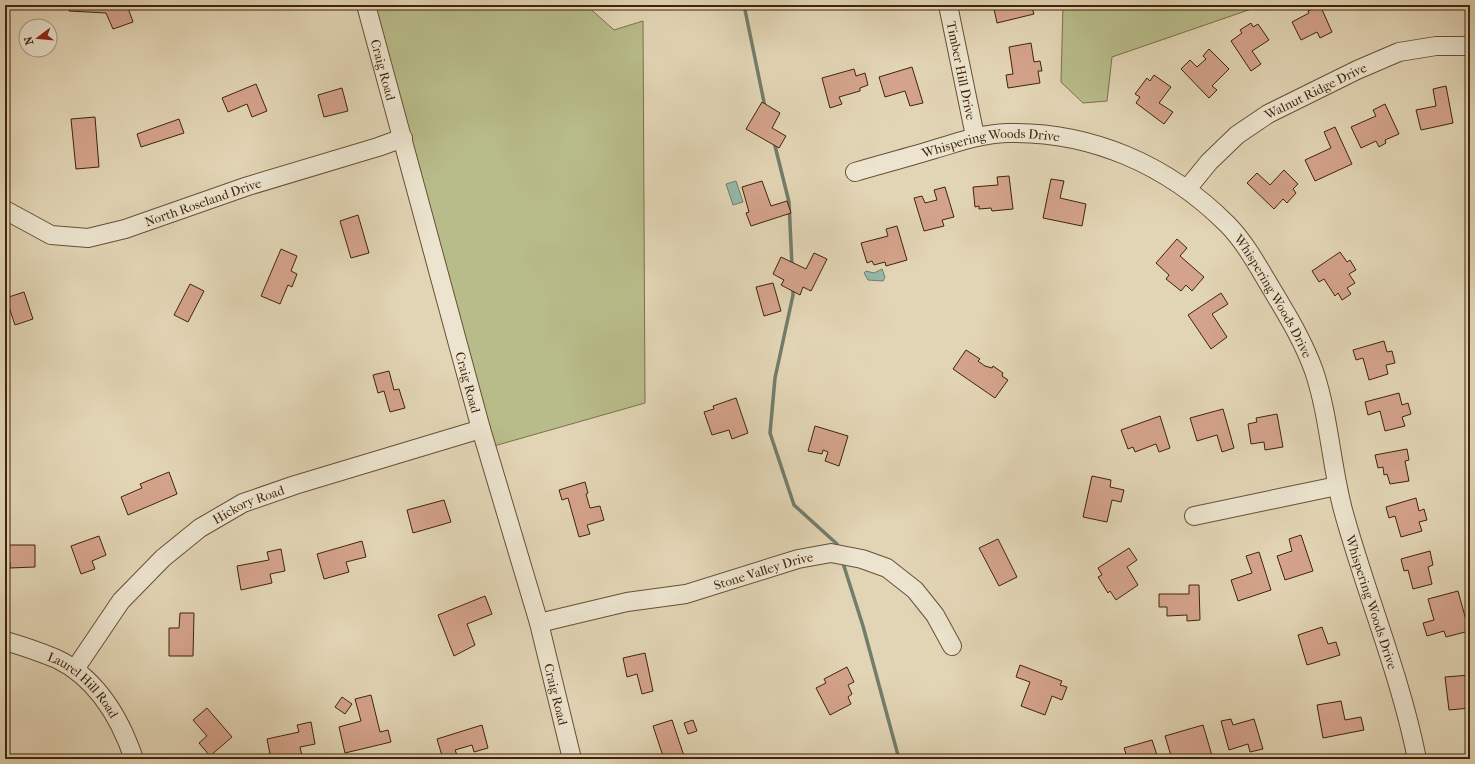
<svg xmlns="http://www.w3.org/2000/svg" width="1475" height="764" viewBox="0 0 1475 764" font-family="'IM FELL French Canon',serif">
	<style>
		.green { fill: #b8bc8a; stroke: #7c704a }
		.water { fill: #95b9ab; stroke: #737d6b }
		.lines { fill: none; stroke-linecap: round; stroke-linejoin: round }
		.stream { stroke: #737d6b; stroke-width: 3.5 }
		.building { fill: #d4a38b; stroke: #40240a }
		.minor-casing { stroke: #685035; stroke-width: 20 }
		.minor { stroke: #ece4cf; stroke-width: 18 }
		.labels { text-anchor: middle; stroke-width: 3; stroke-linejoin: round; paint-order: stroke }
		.street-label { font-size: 13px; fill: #40240a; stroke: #ece4cf }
	</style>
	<rect width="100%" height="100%" fill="#e2d5b5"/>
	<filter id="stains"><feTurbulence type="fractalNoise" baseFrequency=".005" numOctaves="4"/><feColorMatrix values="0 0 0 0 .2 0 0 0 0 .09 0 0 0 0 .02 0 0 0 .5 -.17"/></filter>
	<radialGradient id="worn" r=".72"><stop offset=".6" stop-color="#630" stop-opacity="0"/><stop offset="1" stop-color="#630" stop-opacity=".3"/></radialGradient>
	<path class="green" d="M 366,5 L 586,5 L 614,30 L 643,21 L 645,403 L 487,448 Z
		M 1063,5 L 1263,5 L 1112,57 L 1107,101 L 1083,103 L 1061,82 Z"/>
	<path class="water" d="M 736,181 L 743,202 L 733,205 L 726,184 Z
		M 882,269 L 885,277 L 883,281 L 868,280 L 864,273 L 866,271 L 874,273 Z"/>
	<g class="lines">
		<path class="stream" d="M 744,5 L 765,107
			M 774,142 L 789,202 L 792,266
			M 793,288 L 793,295 L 775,378 L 770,433 L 794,505 L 837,544 L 838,549
			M 842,560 L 863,626 L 899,759"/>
	</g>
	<path class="building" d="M 69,5 L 127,5 L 133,22 L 113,29 L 106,13 L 69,11 Z
		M 1011,5 L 1031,5 L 1034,14 L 997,23 L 994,9 Z
		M 1320,5 L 1332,32 L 1320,38 L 1317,32 L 1301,40 L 1292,22 L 1309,13 L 1308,11 Z
		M 1251,23 L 1253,27 L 1258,24 L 1269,40 L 1252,51 L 1261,64 L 1251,71 L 1231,41 L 1242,33 L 1240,30 Z
		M 1031,43 L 1034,62 L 1040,61 L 1042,71 L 1038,71 L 1040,83 L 1008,88 L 1006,75 L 1013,74 L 1009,47 Z
		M 1209,49 L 1229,69 L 1212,86 L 1217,90 L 1209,98 L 1181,69 L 1190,60 L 1197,67 L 1206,59 L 1203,56 Z
		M 912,67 L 923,103 L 910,106 L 905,91 L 885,97 L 879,77 Z
		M 854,69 L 856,76 L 865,73 L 868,85 L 860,88 L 860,91 L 839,97 L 842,104 L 830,108 L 822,78 Z
		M 1154,75 L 1171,87 L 1159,103 L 1173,112 L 1164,124 L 1136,103 L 1140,97 L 1135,94 L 1147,78 L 1150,81 Z
		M 256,84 L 267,111 L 252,117 L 247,104 L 228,112 L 222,98 Z
		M 1446,86 L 1453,123 L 1421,130 L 1416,110 L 1436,106 L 1433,89 Z
		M 342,88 L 348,111 L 324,117 L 318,95 Z
		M 762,102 L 780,113 L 772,128 L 786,136 L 779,148 L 746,129 Z
		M 1385,104 L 1399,134 L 1385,140 L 1386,143 L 1379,147 L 1376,141 L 1361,148 L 1351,127 L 1376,116 L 1373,110 Z
		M 95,117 L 99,167 L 76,169 L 71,119 Z
		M 179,119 L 184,133 L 141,147 L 137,134 Z
		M 1335,127 L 1352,164 L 1315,181 L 1305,160 L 1331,148 L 1324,132 Z
		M 1284,170 L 1298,184 L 1293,189 L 1296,193 L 1287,203 L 1283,199 L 1274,209 L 1247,183 L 1257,173 L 1270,185 Z
		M 1009,176 L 1013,209 L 992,211 L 991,208 L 979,209 L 979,206 L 975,207 L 973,187 L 998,185 L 997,177 Z
		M 1051,179 L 1064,181 L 1060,198 L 1086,204 L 1082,226 L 1043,218 Z
		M 762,181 L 771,206 L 787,201 L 791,213 L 751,226 L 746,213 L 749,212 L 742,187 Z
		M 945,187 L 954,217 L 942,220 L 944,226 L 924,231 L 914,198 L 922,196 L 925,203 L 937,200 L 934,190 Z
		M 358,215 L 369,253 L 351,258 L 340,221 Z
		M 897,226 L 907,260 L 886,266 L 885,262 L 874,265 L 872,261 L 867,263 L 861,243 L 888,236 L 886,229 Z
		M 1177,239 L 1187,248 L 1180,256 L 1204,277 L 1192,291 L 1186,285 L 1181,291 L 1166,279 L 1169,275 L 1156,263 Z
		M 281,249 L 297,256 L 291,271 L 297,274 L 292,287 L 288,285 L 280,304 L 261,296 Z
		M 1340,252 L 1347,262 L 1350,260 L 1356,270 L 1349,274 L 1355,283 L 1347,288 L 1351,294 L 1342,300 L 1338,293 L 1335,296 L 1324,279 L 1319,282 L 1312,271 Z
		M 814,253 L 827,259 L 811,291 L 803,287 L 800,295 L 781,285 L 784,280 L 773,274 L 781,257 L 806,269 Z
		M 773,283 L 781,311 L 764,316 L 756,287 Z
		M 190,284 L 204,291 L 188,322 L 174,315 Z
		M 24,292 L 33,319 L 15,325 L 6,298 Z
		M 1221,293 L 1228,304 L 1212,314 L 1227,337 L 1211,349 L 1188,315 Z
		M 1384,341 L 1387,352 L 1392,351 L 1395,363 L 1386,365 L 1388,374 L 1369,380 L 1363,358 L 1356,360 L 1353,350 Z
		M 966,350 L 980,359 L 978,361 L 985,366 L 992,368 L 993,366 L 1003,373 L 1002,376 L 1008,380 L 995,398 L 953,369 Z
		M 389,371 L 394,390 L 399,389 L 405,408 L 390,412 L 384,391 L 378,393 L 373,375 Z
		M 1399,393 L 1402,405 L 1408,403 L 1411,414 L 1402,417 L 1405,426 L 1385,431 L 1380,411 L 1368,415 L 1365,402 Z
		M 736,398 L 748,433 L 732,439 L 729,430 L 712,435 L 704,412 L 714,409 L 713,406 Z
		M 1223,409 L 1234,448 L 1222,452 L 1217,435 L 1197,441 L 1190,418 Z
		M 1277,414 L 1283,447 L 1265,450 L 1264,442 L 1251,444 L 1248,424 L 1257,422 L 1256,418 Z
		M 1160,416 L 1170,448 L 1159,452 L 1156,444 L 1135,452 L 1133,447 L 1128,449 L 1121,430 Z
		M 815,426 L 848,436 L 839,466 L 825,461 L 828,452 L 823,450 L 822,454 L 808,451 Z
		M 1407,449 L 1409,460 L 1405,461 L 1409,481 L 1390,484 L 1387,474 L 1384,475 L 1383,467 L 1378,468 L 1375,455 Z
		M 169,472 L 177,494 L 128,515 L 121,497 L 142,488 L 140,484 Z
		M 1092,476 L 1111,480 L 1110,487 L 1124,490 L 1121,502 L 1112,500 L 1107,522 L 1083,517 Z
		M 585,482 L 588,493 L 586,494 L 590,508 L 600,506 L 604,520 L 587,525 L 590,534 L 579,537 L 568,498 L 562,500 L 559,490 Z
		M 1416,498 L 1419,511 L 1424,509 L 1427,520 L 1419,522 L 1422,531 L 1401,537 L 1395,516 L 1389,518 L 1386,507 Z
		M 444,500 L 451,522 L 413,533 L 407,510 Z
		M 1301,535 L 1313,571 L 1285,580 L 1277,556 L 1292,551 L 1289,539 Z
		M 99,536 L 106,555 L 92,561 L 95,569 L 81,574 L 71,546 Z
		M 998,539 L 1017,577 L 999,586 L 979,548 Z
		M 362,541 L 366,557 L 346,562 L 349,572 L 324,579 L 317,554 Z
		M 5,545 L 35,545 L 35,567 L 10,568 L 10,562 L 5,562 Z
		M 1129,548 L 1137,560 L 1127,567 L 1138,585 L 1116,600 L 1110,591 L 1108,593 L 1098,577 L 1102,575 L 1098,568 Z
		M 281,549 L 285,571 L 270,574 L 272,583 L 241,590 L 237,566 L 269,560 L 267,552 Z
		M 1430,551 L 1433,565 L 1428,567 L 1432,584 L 1413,589 L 1408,570 L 1404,571 L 1401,559 Z
		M 1259,552 L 1271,590 L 1238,601 L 1231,580 L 1252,573 L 1246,556 Z
		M 1189,585 L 1199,585 L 1200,620 L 1187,621 L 1187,615 L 1167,616 L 1167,607 L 1159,607 L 1159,594 L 1189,594 Z
		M 1458,591 L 1469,631 L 1446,637 L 1444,631 L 1427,636 L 1423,623 L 1434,620 L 1428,599 Z
		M 485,596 L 492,614 L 467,624 L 475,645 L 454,656 L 438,615 Z
		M 180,613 L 194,613 L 193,656 L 169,656 L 169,628 L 179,628 Z
		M 1322,627 L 1328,644 L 1336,642 L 1340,655 L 1307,665 L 1298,635 Z
		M 645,653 L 653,691 L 642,694 L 637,674 L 627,677 L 623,658 Z
		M 1020,665 L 1062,681 L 1060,685 L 1067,687 L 1062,700 L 1052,696 L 1045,715 L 1021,706 L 1030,682 L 1016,677 Z
		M 847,667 L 854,682 L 848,685 L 852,694 L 848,697 L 851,704 L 830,715 L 816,688 L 826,683 L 824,679 Z
		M 1470,675 L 1470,708 L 1449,710 L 1445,677 Z
		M 371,695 L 380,732 L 388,730 L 391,742 L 345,753 L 339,727 L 361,721 L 355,699 Z
		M 342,697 L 352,704 L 345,714 L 335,707 Z
		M 1341,701 L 1345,720 L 1361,717 L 1364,730 L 1323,738 L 1317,705 Z
		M 207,708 L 232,737 L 210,756 L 199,743 L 207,736 L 193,720 Z
		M 1231,719 L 1233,725 L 1254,719 L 1263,749 L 1250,752 L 1248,744 L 1229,750 L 1221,721 Z
		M 672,720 L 685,759 L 664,759 L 653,726 Z
		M 693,720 L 697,731 L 688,734 L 684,723 Z
		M 311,722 L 315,744 L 300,747 L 302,756 L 287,759 L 271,759 L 267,739 L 299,732 L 297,725 Z
		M 482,725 L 488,748 L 474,752 L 472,745 L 455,750 L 457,755 L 443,759 L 437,739 Z
		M 1203,725 L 1213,759 L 1199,759 L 1198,756 L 1187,759 L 1172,759 L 1165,736 Z
		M 1152,740 L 1158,758 L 1121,759 L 1127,757 L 1124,748 Z"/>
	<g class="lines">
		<defs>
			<g id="minor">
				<path id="s1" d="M 366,5 L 481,429 L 539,623 L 572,759"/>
				<path id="s2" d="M 948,5 L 975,136"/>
				<path id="s3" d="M 855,172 C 882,164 909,157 935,149 C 959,142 981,134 1007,133 C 1091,131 1168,165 1227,224 C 1246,243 1260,270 1274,293 C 1289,318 1304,343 1314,371 C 1329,416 1331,464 1343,510 C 1366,594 1400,674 1417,759"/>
				<path id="s4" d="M 1187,189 L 1209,162 L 1237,135 L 1268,114 L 1357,70 L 1399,52 L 1436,46 L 1470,46"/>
				<path id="s5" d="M 5,210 L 51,235 L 88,238 L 125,229 L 248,186 L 378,147 L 403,138"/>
				<path d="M 1194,516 L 1337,486"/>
				<path id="s6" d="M 539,623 L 627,602 L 686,594 L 798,559 L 831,553 L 862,559 L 887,568 L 915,590 L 935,615 L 952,646"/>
				<path id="s7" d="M 5,641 C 23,646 40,652 57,659 C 98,679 120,718 134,759"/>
				<path id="s8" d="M 75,669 L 121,601 L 163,558 L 200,528 L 243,503 L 295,485 L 481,429"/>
			</g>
		</defs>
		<use href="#minor" class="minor-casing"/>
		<use href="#minor" class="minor"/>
	</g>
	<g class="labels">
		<g class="street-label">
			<text dy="5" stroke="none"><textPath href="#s1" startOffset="67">Craig Road</textPath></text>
			<text dy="5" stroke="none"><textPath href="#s2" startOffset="67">Timber Hill Drive</textPath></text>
			<text dy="5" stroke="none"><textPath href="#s4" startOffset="164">Walnut Ridge Drive</textPath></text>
			<text dy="5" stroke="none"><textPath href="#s3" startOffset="140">Whispering Woods Drive</textPath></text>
			<text dy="5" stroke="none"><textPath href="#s5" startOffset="210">North Roseland Drive</textPath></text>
			<text dy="5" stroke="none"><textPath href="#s3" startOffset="488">Whispering Woods Drive</textPath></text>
			<text dy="5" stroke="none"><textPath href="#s1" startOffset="391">Craig Road</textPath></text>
			<text dy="5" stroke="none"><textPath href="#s8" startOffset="244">Hickory Road</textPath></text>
			<text dy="5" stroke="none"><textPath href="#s6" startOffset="231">Stone Valley Drive</textPath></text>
			<text dy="5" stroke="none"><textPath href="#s3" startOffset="812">Whispering Woods Drive</textPath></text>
			<text dy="5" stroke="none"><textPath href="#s7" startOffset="92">Laurel Hill Road</textPath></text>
			<text dy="5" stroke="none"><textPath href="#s1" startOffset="715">Craig Road</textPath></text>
		</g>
	</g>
	<rect width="1475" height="764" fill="none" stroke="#e2d5b5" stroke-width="20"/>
	<rect x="6" y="6" width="1463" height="752" fill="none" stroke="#40240a" stroke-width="2"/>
	<rect x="10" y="10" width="1455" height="744" fill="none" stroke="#40240a"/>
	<g transform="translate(38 38) rotate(254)"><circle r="19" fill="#ece4cf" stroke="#a79780"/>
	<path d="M0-3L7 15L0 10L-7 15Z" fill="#8f2418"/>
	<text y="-6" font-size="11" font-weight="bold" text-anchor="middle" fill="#40240a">N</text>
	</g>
	<rect width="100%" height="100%" filter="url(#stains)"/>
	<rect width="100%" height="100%" fill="url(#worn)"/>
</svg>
